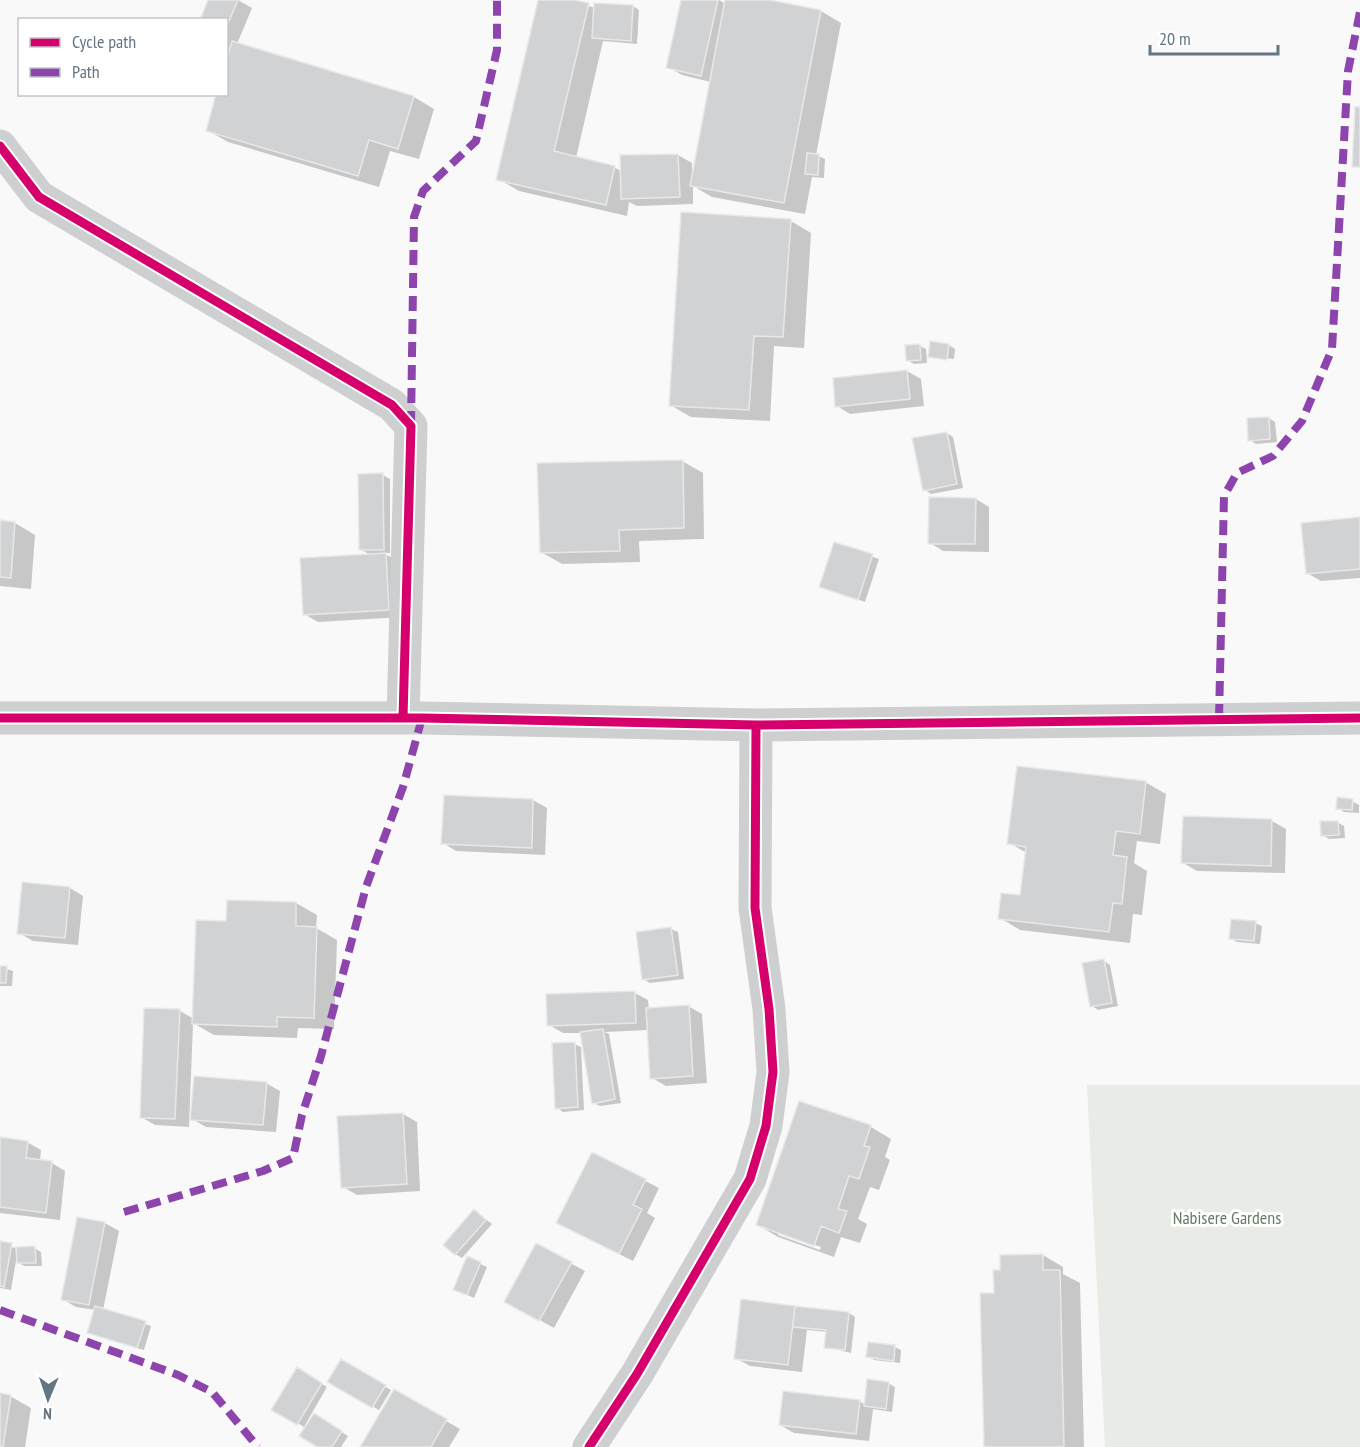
<svg xmlns="http://www.w3.org/2000/svg" width="1360" height="1447" viewBox="0 0 1360 1447" font-family="'PT Sans Narrow',sans-serif">
	<style>
		.green { fill: #e8ebe6 }
		.shadow { fill: #0003; fill-rule: evenodd }
		.building { fill: #d0d2d3; stroke: #e8e8e8; stroke-width: 1.5 }
		.lines { fill: none; stroke-linecap: round; stroke-linejoin: round }
		.street { stroke: #cecfd0; stroke-width: 33 }
		.quiet { stroke: #8e44ad; stroke-width: 8; stroke-dasharray: 15 8; stroke-linecap: butt }
		.cycleway-casing { stroke: #fff; stroke-width: 13 }
		.cycleway { stroke: #d6006c; stroke-width: 9 }
		.labels { text-anchor: middle; stroke-width: 6; stroke-linejoin: round; paint-order: stroke }
		.park-label { font-size: 18px; fill: #687a64; stroke: #fff }
	</style>
	<rect width="100%" height="100%" fill="#f9f9f9"/>
	<path class="green" d="M 1087,1085 L 1360,1085 L 1360,1447 L 1105,1447 Z"/>
	<path class="shadow" d="M 209,0 L 238,0 L 252,8 L 237,44 L 414,97 L 434,109 L 419,159 L 390,151 L 379,187 L 228,142 L 207,130 L 226,94 L 226,20 Z
		M 539,0 L 568,0 L 595,8 L 633,6 L 639,10 L 637,44 L 603,41 L 576,158 L 614,167 L 622,172 L 621,157 L 678,155 L 692,163 L 692,175 L 711,82 L 682,75 L 668,67 L 683,0 L 719,0 L 726,4 L 726,0 L 762,0 L 821,11 L 841,23 L 816,155 L 825,159 L 824,178 L 812,177 L 805,214 L 712,197 L 693,186 L 693,204 L 637,206 L 629,202 L 627,216 L 519,191 L 498,179 Z
		M 791,221 L 811,233 L 804,348 L 774,346 L 770,421 L 691,417 L 670,405 Z
		M 949,345 L 955,349 L 954,359 L 935,357 L 935,359 L 930,356 Z
		M 920,346 L 926,349 L 927,363 L 914,364 L 907,360 Z
		M 907,371 L 921,379 L 924,406 L 850,414 L 837,406 Z
		M 1269,418 L 1275,422 L 1277,442 L 1256,444 L 1250,440 Z
		M 947,433 L 953,437 L 963,488 L 931,494 L 925,490 Z
		M 682,461 L 703,473 L 704,539 L 639,541 L 640,562 L 562,564 L 541,552 Z
		M 383,475 L 390,479 L 390,553 L 383,553 L 400,562 L 403,617 L 318,622 L 304,614 L 371,555 L 360,549 Z
		M 976,499 L 989,507 L 989,552 L 943,551 L 930,543 Z
		M 1360,519 L 1360,578 L 1321,581 L 1307,573 Z
		M 0,522 L 15,523 L 35,535 L 31,589 L 0,586 Z
		M 835,544 L 879,559 L 865,602 L 821,586 Z
		M 1145,782 L 1166,794 L 1160,844 L 1137,841 L 1134,863 L 1147,871 L 1142,915 L 1133,914 L 1130,943 L 1020,930 L 1000,918 L 1021,896 L 1027,853 L 1009,843 Z
		M 533,800 L 547,808 L 545,855 L 456,851 L 443,843 Z
		M 1352,801 L 1359,805 L 1359,813 L 1344,812 L 1338,808 Z
		M 1272,821 L 1286,829 L 1285,873 L 1197,871 L 1183,863 Z
		M 1337,822 L 1344,826 L 1345,838 L 1329,839 L 1322,835 Z
		M 70,888 L 83,896 L 78,945 L 33,941 L 19,933 Z
		M 296,903 L 317,915 L 316,928 L 337,940 L 334,1029 L 298,1028 L 297,1038 L 214,1035 L 193,1023 L 189,1127 L 155,1125 L 141,1117 L 180,1011 L 194,1019 L 227,922 Z
		M 1255,923 L 1262,926 L 1260,944 L 1237,942 L 1230,938 Z
		M 671,929 L 678,932 L 684,979 L 650,983 L 643,979 Z
		M 1104,961 L 1110,965 L 1118,1006 L 1098,1010 L 1092,1006 Z
		M 0,967 L 13,971 L 12,986 L 0,986 Z
		M 635,993 L 648,1000 L 649,1009 L 688,1006 L 702,1014 L 707,1083 L 666,1086 L 652,1078 L 649,1030 L 605,1032 L 609,1034 L 621,1103 L 600,1106 L 593,1103 L 582,1033 L 563,1033 L 549,1025 Z
		M 574,1044 L 581,1047 L 584,1110 L 563,1112 L 557,1108 Z
		M 266,1083 L 280,1091 L 276,1132 L 206,1127 L 192,1119 Z
		M 800,1103 L 871,1127 L 891,1139 L 885,1157 L 890,1160 L 879,1190 L 870,1187 L 858,1219 L 867,1224 L 860,1243 L 841,1237 L 834,1257 L 778,1237 L 758,1225 ZM 778,1232 L 821,1247 L 820,1250 L 778,1235 Z
		M 403,1114 L 417,1122 L 420,1191 L 357,1195 L 343,1187 Z
		M 0,1138 L 27,1142 L 41,1150 L 40,1161 L 52,1163 L 65,1171 L 60,1220 L 0,1213 Z
		M 592,1154 L 659,1188 L 647,1213 L 655,1218 L 633,1261 L 571,1230 Z
		M 474,1210 L 492,1224 L 462,1258 L 455,1254 Z
		M 78,1218 L 105,1223 L 119,1231 L 103,1310 L 151,1326 L 144,1350 L 96,1336 L 96,1310 L 76,1307 L 62,1299 Z
		M 0,1243 L 18,1249 L 34,1248 L 41,1252 L 42,1266 L 25,1266 L 18,1263 L 17,1255 L 11,1290 L 0,1288 Z
		M 537,1245 L 585,1271 L 554,1328 L 506,1301 Z
		M 1043,1255 L 1063,1267 L 1063,1274 L 1080,1283 L 1084,1447 L 985,1447 L 1002,1272 Z
		M 467,1258 L 487,1267 L 474,1298 L 455,1289 Z
		M 795,1307 L 849,1313 L 855,1317 L 851,1353 L 826,1347 L 828,1332 L 807,1330 L 802,1372 L 750,1366 L 736,1358 Z
		M 895,1347 L 901,1350 L 900,1363 L 874,1360 L 868,1356 Z
		M 342,1361 L 391,1390 L 379,1410 L 330,1381 Z
		M 297,1369 L 327,1387 L 305,1425 L 307,1426 L 315,1415 L 348,1436 L 341,1447 L 320,1447 L 306,1428 L 273,1409 Z
		M 888,1383 L 895,1387 L 892,1412 L 873,1409 L 869,1441 L 794,1433 L 780,1425 L 859,1401 L 866,1405 Z
		M 394,1391 L 460,1429 L 449,1447 L 362,1447 Z
		M 0,1395 L 10,1396 L 31,1408 L 25,1447 L 0,1447 Z"/>
	<path class="building" d="M 208,0 L 238,0 L 226,28 L 226,20 L 200,20 Z
		M 538,0 L 575,0 L 589,3 L 554,151 L 615,166 L 606,205 L 496,180 Z
		M 681,0 L 718,0 L 701,76 L 666,68 Z
		M 725,0 L 770,0 L 821,10 L 784,203 L 690,186 Z
		M 594,3 L 633,5 L 631,41 L 592,38 Z
		M 232,41 L 414,96 L 398,149 L 369,140 L 358,176 L 206,131 L 216,94 L 226,94 L 226,61 Z
		M 1355,107 L 1360,107 L 1360,167 L 1352,167 Z
		M 807,153 L 819,154 L 818,175 L 805,174 Z
		M 678,154 L 680,197 L 621,199 L 620,155 Z
		M 681,212 L 791,219 L 783,337 L 754,336 L 749,410 L 669,406 Z
		M 930,341 L 949,344 L 947,360 L 928,357 Z
		M 920,344 L 921,360 L 906,361 L 905,345 Z
		M 907,370 L 910,399 L 835,407 L 833,378 Z
		M 1269,417 L 1270,439 L 1248,441 L 1247,418 Z
		M 947,432 L 957,484 L 923,491 L 912,438 Z
		M 683,460 L 684,528 L 619,530 L 620,551 L 540,553 L 537,463 Z
		M 383,473 L 384,550 L 359,550 L 358,474 Z
		M 929,497 L 976,498 L 975,544 L 928,544 Z
		M 1360,517 L 1360,569 L 1306,574 L 1301,523 Z
		M 0,520 L 15,522 L 11,578 L 0,577 Z
		M 834,542 L 873,554 L 858,600 L 819,587 Z
		M 386,553 L 389,610 L 303,615 L 300,558 Z
		M 1017,766 L 1146,781 L 1140,834 L 1116,831 L 1113,855 L 1127,857 L 1122,904 L 1113,903 L 1109,932 L 998,919 L 1001,893 L 1020,895 L 1026,847 L 1007,844 Z
		M 444,795 L 533,799 L 532,848 L 441,844 Z
		M 1337,797 L 1353,799 L 1352,810 L 1336,809 Z
		M 1183,816 L 1272,819 L 1271,866 L 1181,863 Z
		M 1320,821 L 1338,821 L 1339,835 L 1321,836 Z
		M 22,882 L 70,887 L 65,938 L 17,934 Z
		M 227,900 L 296,902 L 296,926 L 317,927 L 314,1018 L 277,1017 L 277,1027 L 192,1024 L 196,920 L 226,921 Z
		M 1231,919 L 1256,921 L 1254,941 L 1229,939 Z
		M 671,927 L 678,975 L 642,980 L 636,932 Z
		M 1104,959 L 1112,1003 L 1090,1007 L 1082,963 Z
		M 0,966 L 7,966 L 6,983 L 0,983 Z
		M 635,991 L 636,1023 L 547,1026 L 546,994 Z
		M 689,1005 L 693,1076 L 650,1079 L 646,1008 Z
		M 144,1008 L 180,1009 L 175,1119 L 140,1118 Z
		M 603,1029 L 615,1099 L 592,1104 L 580,1032 Z
		M 575,1042 L 578,1107 L 555,1109 L 552,1043 Z
		M 194,1076 L 267,1082 L 263,1125 L 190,1120 Z
		M 799,1101 L 871,1125 L 864,1146 L 870,1147 L 859,1179 L 849,1176 L 838,1209 L 847,1211 L 839,1233 L 821,1226 L 814,1246 L 756,1225 Z
		M 403,1113 L 407,1184 L 341,1188 L 337,1116 Z
		M 0,1137 L 28,1141 L 26,1158 L 52,1161 L 46,1213 L 0,1207 Z
		M 592,1152 L 646,1179 L 633,1205 L 642,1209 L 619,1254 L 556,1223 Z
		M 474,1209 L 486,1220 L 455,1255 L 443,1245 Z
		M 77,1217 L 105,1222 L 89,1305 L 61,1300 Z
		M 0,1241 L 12,1243 L 4,1287 L 0,1286 Z
		M 536,1243 L 572,1262 L 539,1321 L 504,1302 Z
		M 35,1246 L 36,1263 L 17,1263 L 16,1247 Z
		M 1043,1254 L 1043,1270 L 1060,1270 L 1064,1447 L 984,1447 L 980,1293 L 994,1293 L 993,1270 L 1000,1270 L 1000,1255 Z
		M 467,1256 L 481,1262 L 467,1295 L 453,1290 Z
		M 741,1299 L 795,1306 L 788,1365 L 734,1359 Z
		M 95,1306 L 146,1321 L 137,1348 L 87,1333 Z
		M 795,1306 L 849,1312 L 845,1350 L 824,1348 L 826,1330 L 793,1327 Z
		M 868,1342 L 895,1345 L 894,1361 L 866,1357 Z
		M 341,1359 L 386,1385 L 372,1408 L 327,1382 Z
		M 297,1367 L 322,1383 L 297,1425 L 271,1410 Z
		M 867,1379 L 889,1382 L 886,1409 L 864,1406 Z
		M 394,1389 L 447,1419 L 431,1447 L 360,1447 Z
		M 783,1391 L 860,1400 L 856,1434 L 779,1425 Z
		M 0,1393 L 11,1395 L 3,1447 L 0,1447 Z
		M 314,1413 L 342,1431 L 332,1447 L 317,1447 L 299,1436 Z"/>
	<g class="lines">
		<path class="street" d="M 0,146 L 39,197 L 392,405 L 411,426 L 403,718
			M 0,718 L 422,718 L 756,725 L 1360,718
			M 589,1447 L 637,1374 L 750,1179 L 766,1126 L 773,1072 L 769,1009 L 755,908 L 756,725"/>
		<path class="quiet" d="M 411,426 L 414,217 L 423,191 L 476,141 L 497,50 L 497,0
			M 1219,719 L 1224,496 L 1237,473 L 1273,456 L 1302,421 L 1332,349 L 1348,71 L 1360,12
			M 124,1212 L 263,1171 L 293,1158 L 302,1115 L 321,1056 L 366,887 L 403,787 L 422,718
			M 0,1310 L 178,1375 L 212,1392 L 258,1447"/>
		<defs>
			<path id="cycleway" d="M 0,146 L 39,197 L 392,405 L 411,426 L 403,718
				M 0,718 L 422,718 L 756,725 L 1360,718
				M 589,1447 L 637,1374 L 750,1179 L 766,1126 L 773,1072 L 769,1009 L 755,908 L 756,725"/>
		</defs>
		<use href="#cycleway" class="cycleway-casing"/>
		<use href="#cycleway" class="cycleway"/>
	</g>
	<g class="labels">
		<g class="park-label">
			<text x="1227" y="1224">Nabisere Gardens</text>
		</g>
	</g>
	<rect x="18" y="18" width="210" height="78" fill="#ffffff" stroke="#c1c8cd" stroke-width="1.5"/>
	<rect x="30" y="38" width="30" height="9" fill="#d6006c" stroke="#c1c8cd" stroke-width="1.5"/>
	<text x="72" y="48" font-size="18" fill="#657683">Cycle path</text>
	<rect x="30" y="68" width="30" height="9" fill="#8e44ad" stroke="#c1c8cd" stroke-width="1.5"/>
	<text x="72" y="78" font-size="18" fill="#657683">Path</text>
	<g transform="translate(48 1399) rotate(182)" stroke="#ffffff" stroke-width="4.5" paint-order="stroke">
	<path d="M0-4.5L10 22L0 15L-10 22Z" fill="#657683"/>
	<text y="-9" font-size="16" font-weight="bold" text-anchor="middle" fill="#657683">N</text>
	</g>
	<path d="M1150 45v9h128v-9" fill="none" stroke="#657683" stroke-width="3"/>
	<text x="1159" y="45" font-size="18" fill="#657683" stroke="#ffffff" stroke-width="4.5" paint-order="stroke">20 m</text>
</svg>
